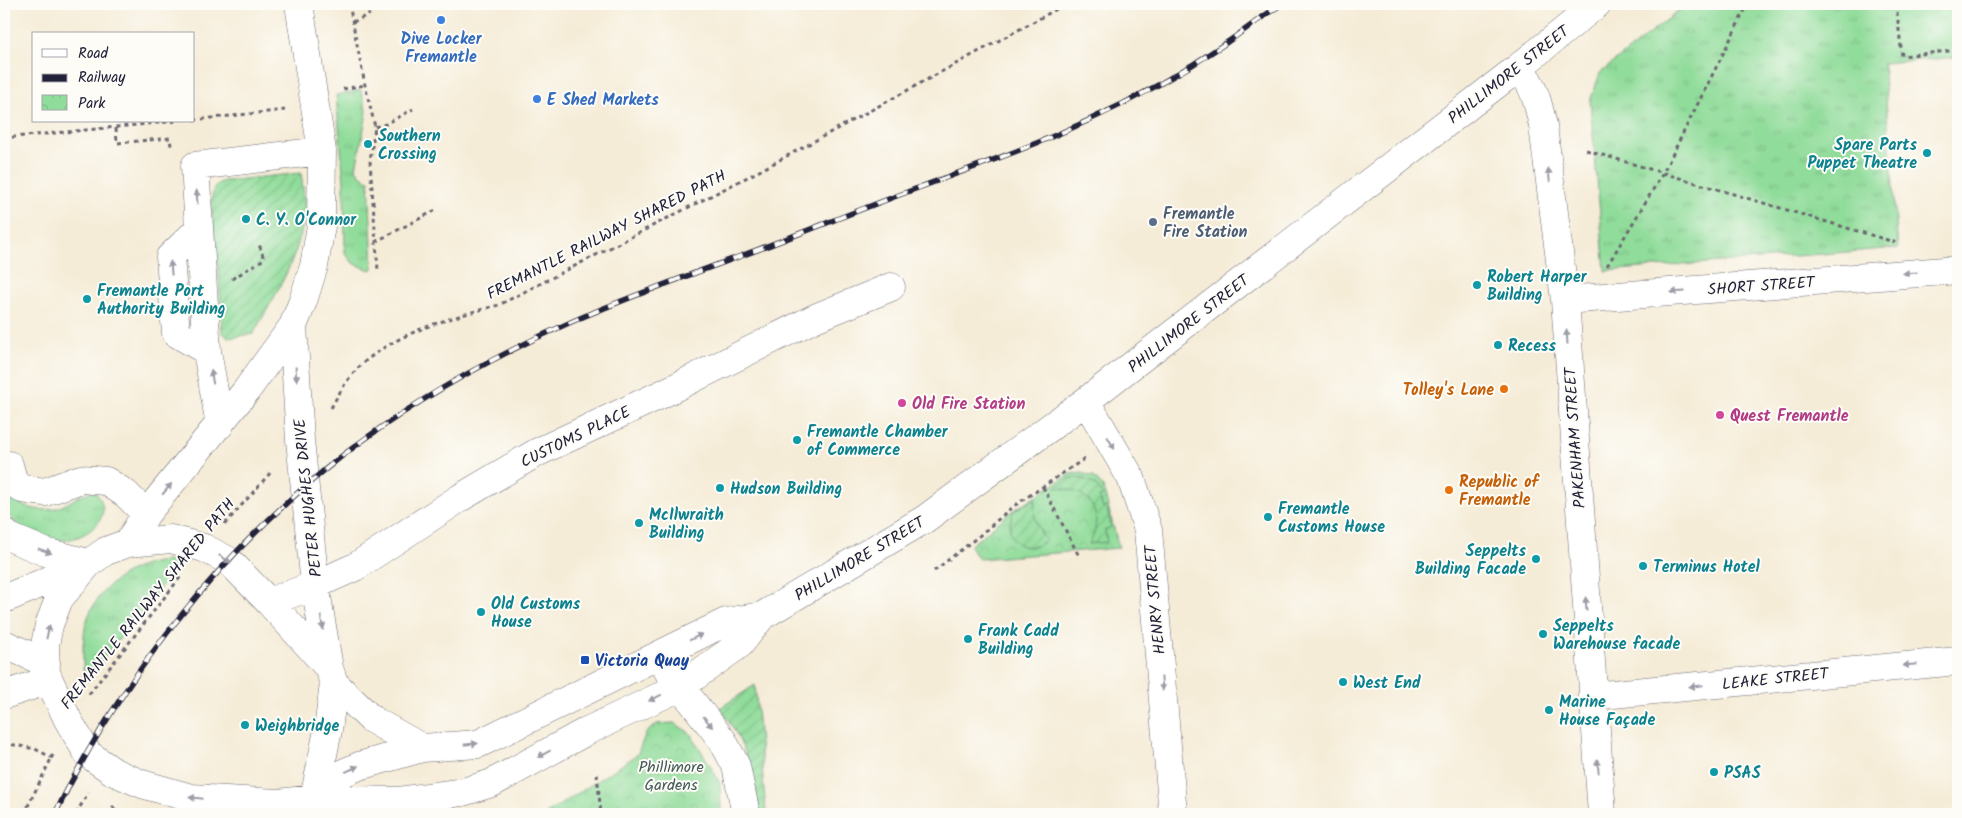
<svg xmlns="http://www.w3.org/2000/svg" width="1962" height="818" viewBox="0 0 1962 818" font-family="Kalam,sans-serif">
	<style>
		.grass { fill: url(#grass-tufts); stroke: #597f6a }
		.park { fill: url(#park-crowns); stroke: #597f6a }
		.garden { fill: url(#garden-furrows); stroke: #597f6a }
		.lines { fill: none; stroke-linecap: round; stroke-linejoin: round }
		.minor-casing { stroke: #6c6972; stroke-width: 29 }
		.path { stroke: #6c6972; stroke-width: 3; stroke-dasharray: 4 4; stroke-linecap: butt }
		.minor { stroke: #fff; stroke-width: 28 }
		.rail-casing { stroke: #22223b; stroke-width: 5.5 }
		.rail { stroke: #fdfcf7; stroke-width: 4; stroke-dasharray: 11; stroke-linecap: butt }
		.oneway { fill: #9c9ca7 }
		.shop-dot { fill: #3f7fe0; stroke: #fdfcf7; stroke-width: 2 }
		.culture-dot { fill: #0f9aa8; stroke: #fdfcf7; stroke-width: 2 }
		.service-dot { fill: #5c6f8a; stroke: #fdfcf7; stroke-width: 2 }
		.food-dot { fill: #e8710a; stroke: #fdfcf7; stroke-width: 2 }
		.hotel-dot { fill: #d1479c; stroke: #fdfcf7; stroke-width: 2 }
		.transit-dot { fill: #1a4fb4; stroke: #fdfcf7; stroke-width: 2 }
		.labels { text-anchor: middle; stroke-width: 4; stroke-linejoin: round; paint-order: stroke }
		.shop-label { font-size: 16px; font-weight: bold; fill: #366cbe; stroke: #fdfcf7 }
		.street-label { font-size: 16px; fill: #22223b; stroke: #fdfcf7 }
		.culture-label { font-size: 16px; font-weight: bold; fill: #0d838f; stroke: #fdfcf7; text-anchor: start }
		.service-label { font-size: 16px; font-weight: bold; fill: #4e5e75; stroke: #fdfcf7; text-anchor: start }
		.food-label { font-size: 16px; font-weight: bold; fill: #c56008; stroke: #fdfcf7; text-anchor: end }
		.hotel-label { font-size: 16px; font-weight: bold; fill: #b23c85; stroke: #fdfcf7; text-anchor: start }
		.transit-label { font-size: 16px; font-weight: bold; fill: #164399; stroke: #fdfcf7; text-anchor: start }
		.park-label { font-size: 16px; fill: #435a58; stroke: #fdfcf7 }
	</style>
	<defs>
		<pattern id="grass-tufts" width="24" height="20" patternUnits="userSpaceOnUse" patternTransform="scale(1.25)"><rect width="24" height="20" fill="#90dc9a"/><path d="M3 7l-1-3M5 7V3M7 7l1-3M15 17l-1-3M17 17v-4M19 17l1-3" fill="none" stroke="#7cbc86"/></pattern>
		<pattern id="park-crowns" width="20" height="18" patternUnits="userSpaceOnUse" patternTransform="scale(1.25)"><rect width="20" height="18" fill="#90dc9a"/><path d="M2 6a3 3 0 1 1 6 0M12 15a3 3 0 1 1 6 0" fill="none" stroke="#7cbc86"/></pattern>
		<pattern id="garden-furrows" width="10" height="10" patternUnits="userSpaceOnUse" patternTransform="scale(1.25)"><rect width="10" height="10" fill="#90dc9a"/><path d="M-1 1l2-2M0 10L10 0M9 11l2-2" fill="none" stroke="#7cbc86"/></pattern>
	</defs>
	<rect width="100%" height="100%" fill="#fdfcf7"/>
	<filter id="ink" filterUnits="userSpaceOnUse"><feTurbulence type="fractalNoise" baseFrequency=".02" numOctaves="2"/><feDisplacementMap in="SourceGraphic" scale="10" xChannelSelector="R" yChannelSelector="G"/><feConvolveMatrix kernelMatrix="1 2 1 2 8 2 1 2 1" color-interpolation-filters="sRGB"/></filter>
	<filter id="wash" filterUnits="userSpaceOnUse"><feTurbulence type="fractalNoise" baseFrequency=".0096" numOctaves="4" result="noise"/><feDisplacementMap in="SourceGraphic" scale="20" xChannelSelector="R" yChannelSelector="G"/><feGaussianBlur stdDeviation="1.12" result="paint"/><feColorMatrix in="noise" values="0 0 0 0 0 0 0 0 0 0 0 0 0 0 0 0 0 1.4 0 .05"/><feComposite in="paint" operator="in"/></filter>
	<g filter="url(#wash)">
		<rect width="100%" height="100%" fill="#f5ecd7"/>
		<path class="grass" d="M 1689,4 L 1958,4 L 1958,57 L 1883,63 L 1898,248 L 1605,271 L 1590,101 L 1600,73 L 1677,12 Z
			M 361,90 L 367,113 L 356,168 L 361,176 L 369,180 L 373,269 L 370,270 L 353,263 L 345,253 L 344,182 L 336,95 Z
			M 4,491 C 18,507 40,515 62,506 C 73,501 81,493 94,491 C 117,514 91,537 65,540 C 49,542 30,535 18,525 C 12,519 6,515 4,506 C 3,502 4,496 4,491 Z
			M 166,561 L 181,562 L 84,683 C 83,663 81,636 88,617 C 101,584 132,564 166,561 Z"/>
		<path class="park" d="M 1082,473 L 1094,477 L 1103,487 L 1119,548 L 979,559 L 970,546 L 1012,511 L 1070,474 Z
			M 674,723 L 690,733 L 713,770 L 720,784 L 721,813 L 546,814 L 637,755 L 646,733 L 657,724 Z"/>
		<path class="garden" d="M 301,173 C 303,188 306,204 304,219 C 297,261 274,298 253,334 L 229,338 L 222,332 C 221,303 219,275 216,246 C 215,231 209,205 213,191 C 215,185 218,183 224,181 Z
			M 1070,478 C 1086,478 1095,481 1103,496 L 1099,497 L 1103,508 L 1107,507 L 1111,527 L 1105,530 L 1107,542 L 1089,544 C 1099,529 1099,506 1082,495 C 1075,490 1065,489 1056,487 Z
			M 1036,498 C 1032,514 1036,526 1046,540 C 1032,553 1010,547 1010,527 C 1010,521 1014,518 1012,512 Z
			M 755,685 L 766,813 L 758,814 C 756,775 743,739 720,708 Z"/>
	</g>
	<g filter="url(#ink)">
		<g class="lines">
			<defs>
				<path id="minor" d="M 1519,67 C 1534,86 1538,102 1543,126 L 1565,300 L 1602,814
					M 199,229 L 170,257 L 176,333 L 207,351
					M 1565,300 L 1958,270
					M 293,326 L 300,440 L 315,585 L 329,668
					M 1086,401 L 1131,478 L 1148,530 L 1173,814
					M 220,425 L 207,351 L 195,166 L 322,151
					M 9,465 L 14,483 L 22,489 L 45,492 L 81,479 L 106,481 L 126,494 L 146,514
					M 4,532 L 7,536 L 45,552 L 89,563
					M 128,543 L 146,514 L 246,391 L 293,326 L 303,301 L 314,266 L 321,226 L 322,151 L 299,4
					M 4,599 L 83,566
					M 269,602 L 315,585 L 355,567 L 460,498 L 536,453 L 662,394 L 815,318 L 891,287
					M 4,644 L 46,663
					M 668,671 L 723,741 L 736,766 L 746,814
					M 334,683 L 371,719 L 422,748
					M 4,695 L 49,680
					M 1592,696 L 1958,661
					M 314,799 L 343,773 L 359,766 L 422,748 L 478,744 L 726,622 L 762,616 L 925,519 L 1086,401 L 1519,67 L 1597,4
					M 314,803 L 314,799 L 328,730 L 334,683 L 329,668 L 269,602 L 229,561 L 204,548 L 171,539 L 128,543 L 106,551 L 89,563 L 59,599 L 49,625 L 45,645 L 46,672 L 49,680 L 68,720 L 88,754 L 114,772 L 142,784 L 191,798 L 278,803 L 314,799 L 397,801 L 463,792 L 492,783 L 587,731 L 680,687 L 740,644 L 762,616"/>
			</defs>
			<use href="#minor" class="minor-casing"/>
			<path class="path" d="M 349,4 L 365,85 L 375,127 L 370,161 L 378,270
				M 1896,4 L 1902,56 L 1958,50
				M 353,22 L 370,14
				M 343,89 L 365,85
				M 194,120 L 285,110
				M 375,127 L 386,124 L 413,109
				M 116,128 L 117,143 L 170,138 L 171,146
				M 4,138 L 178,121
				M 1586,150 L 1894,242 L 1894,243
				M 375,242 L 438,209
				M 1607,266 L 1663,173 L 1748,4
				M 232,279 L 264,259 L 259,244
				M 331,408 C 339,393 347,379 359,367 C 394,333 452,317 499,305 L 763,169 L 1066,4
				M 1043,487 L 1080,558
				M 225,524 L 272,471
				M 934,571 L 984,532 L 1011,508 L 1084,459 L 1085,460
				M 89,694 L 182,575
				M 4,743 L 35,749 L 53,758
				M 597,774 L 601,814
				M 112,806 L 120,814
				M 24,814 L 53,755
				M 76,814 L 88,793"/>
			<use href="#minor" class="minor"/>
			<defs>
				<path id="rail" d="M 55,814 C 122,676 221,551 342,456 C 412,402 490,358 571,322 C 626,298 684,277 741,256 C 800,234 858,210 918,188 C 974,167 1032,147 1087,121 C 1135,99 1182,73 1226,43 C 1245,30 1263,16 1282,4"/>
			</defs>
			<use href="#rail" class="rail-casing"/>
			<use href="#rail" class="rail"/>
		</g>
		<defs><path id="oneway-solid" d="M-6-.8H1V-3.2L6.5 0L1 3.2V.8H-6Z" transform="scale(1.25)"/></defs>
		<g class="oneway">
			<use href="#oneway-solid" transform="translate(1549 175) rotate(-97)"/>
			<use href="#oneway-solid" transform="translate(197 197) rotate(-94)"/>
			<use href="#oneway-solid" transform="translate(171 268) rotate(-95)"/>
			<use href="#oneway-solid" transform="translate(1910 273) rotate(176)"/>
			<use href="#oneway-solid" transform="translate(1678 292) rotate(176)"/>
			<use href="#oneway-solid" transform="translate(1567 337) rotate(-94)"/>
			<use href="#oneway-solid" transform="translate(296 374) rotate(87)"/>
			<use href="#oneway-solid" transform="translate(212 377) rotate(-100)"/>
			<use href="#oneway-solid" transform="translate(1111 443) rotate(60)"/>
			<use href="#oneway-solid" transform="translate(167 489) rotate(-50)"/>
			<use href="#oneway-solid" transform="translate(45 551) rotate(19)"/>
			<use href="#oneway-solid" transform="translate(225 559) rotate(32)"/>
			<use href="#oneway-solid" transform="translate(1586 604) rotate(-94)"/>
			<use href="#oneway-solid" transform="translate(322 623) rotate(80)"/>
			<use href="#oneway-solid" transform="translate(48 632) rotate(-77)"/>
			<use href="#oneway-solid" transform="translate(696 637) rotate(-26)"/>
			<use href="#oneway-solid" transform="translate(1910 665) rotate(175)"/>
			<use href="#oneway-solid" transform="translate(1162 684) rotate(85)"/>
			<use href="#oneway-solid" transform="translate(1696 686) rotate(174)"/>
			<use href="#oneway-solid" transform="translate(655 698) rotate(154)"/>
			<use href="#oneway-solid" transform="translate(708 722) rotate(51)"/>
			<use href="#oneway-solid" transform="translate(471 744) rotate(-6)"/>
			<use href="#oneway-solid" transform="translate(544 754) rotate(152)"/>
			<use href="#oneway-solid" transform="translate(1598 766) rotate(-95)"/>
			<use href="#oneway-solid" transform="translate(352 769) rotate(-25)"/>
			<use href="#oneway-solid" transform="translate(196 798) rotate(-174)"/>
		</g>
	</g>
	<g class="shop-dot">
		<circle cx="441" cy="20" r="5"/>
		<circle cx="537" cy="99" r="5"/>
	</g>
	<g class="culture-dot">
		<circle cx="368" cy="144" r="5"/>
		<circle cx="1927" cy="153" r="5"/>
		<circle cx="246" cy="219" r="5"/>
		<circle cx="1477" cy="285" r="5"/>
		<circle cx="87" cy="299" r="5"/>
		<circle cx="1498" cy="345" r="5"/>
		<circle cx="797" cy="440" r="5"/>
		<circle cx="720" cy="488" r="5"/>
		<circle cx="1268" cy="517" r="5"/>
		<circle cx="639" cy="523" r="5"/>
		<circle cx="1536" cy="559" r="5"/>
		<circle cx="1643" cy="566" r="5"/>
		<circle cx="481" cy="612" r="5"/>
		<circle cx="1543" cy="634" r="5"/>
		<circle cx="968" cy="639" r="5"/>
		<circle cx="1343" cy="682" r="5"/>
		<circle cx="1549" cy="710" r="5"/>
		<circle cx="245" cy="725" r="5"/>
		<circle cx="1714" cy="772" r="5"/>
	</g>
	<circle class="service-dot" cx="1153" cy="222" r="5"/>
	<g class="food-dot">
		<circle cx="1504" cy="389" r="5"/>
		<circle cx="1449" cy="490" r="5"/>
	</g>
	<g class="hotel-dot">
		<circle cx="902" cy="403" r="5"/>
		<circle cx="1720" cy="415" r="5"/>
	</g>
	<rect class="transit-dot" x="580" y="655" width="10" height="10" rx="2.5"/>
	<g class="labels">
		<g class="shop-label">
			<text x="441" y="44">Dive Locker<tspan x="441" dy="18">Fremantle</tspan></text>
			<text x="547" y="105" text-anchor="start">E Shed Markets</text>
		</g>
		<g class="street-label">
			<text transform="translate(1508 74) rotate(-38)" y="6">PHILLIMORE STREET</text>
			<text transform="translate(606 234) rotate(-27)" y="6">FREMANTLE RAILWAY SHARED PATH</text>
			<text transform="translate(1761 285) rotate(-4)" y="6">SHORT STREET</text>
			<text transform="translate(1188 323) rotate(-38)" y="6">PHILLIMORE STREET</text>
			<text transform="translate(575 436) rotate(-26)" y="6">CUSTOMS PLACE</text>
			<text transform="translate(1574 438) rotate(-94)" y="6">PAKENHAM STREET</text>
			<text transform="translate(307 498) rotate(-96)" y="6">PETER HUGHES DRIVE</text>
			<text transform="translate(859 558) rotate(-31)" y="6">PHILLIMORE STREET</text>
			<text transform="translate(1154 600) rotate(-95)" y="6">HENRY STREET</text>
			<text transform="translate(147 603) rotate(-51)" y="6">FREMANTLE RAILWAY SHARED PATH</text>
			<text transform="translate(1775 678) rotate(-6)" y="6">LEAKE STREET</text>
		</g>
		<g class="culture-label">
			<text x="378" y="141">Southern<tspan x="378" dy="18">Crossing</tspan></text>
			<text x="1917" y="150" text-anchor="end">Spare Parts<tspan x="1917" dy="18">Puppet Theatre</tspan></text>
			<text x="256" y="225">C. Y. O'Connor</text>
			<text x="1487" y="282">Robert Harper<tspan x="1487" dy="18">Building</tspan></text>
			<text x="97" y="296">Fremantle Port<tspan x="97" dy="18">Authority Building</tspan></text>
			<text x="1508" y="351">Recess</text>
			<text x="807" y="437">Fremantle Chamber<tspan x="807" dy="18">of Commerce</tspan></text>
			<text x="730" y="494">Hudson Building</text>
			<text x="1278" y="514">Fremantle<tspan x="1278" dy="18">Customs House</tspan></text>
			<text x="649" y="520">McIlwraith<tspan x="649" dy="18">Building</tspan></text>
			<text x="1526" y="556" text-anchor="end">Seppelts<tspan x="1526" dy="18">Building Facade</tspan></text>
			<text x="1653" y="572">Terminus Hotel</text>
			<text x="491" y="609">Old Customs<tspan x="491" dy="18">House</tspan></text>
			<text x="1553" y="631">Seppelts<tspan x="1553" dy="18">Warehouse facade</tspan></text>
			<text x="978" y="636">Frank Cadd<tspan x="978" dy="18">Building</tspan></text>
			<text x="1353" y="688">West End</text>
			<text x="1559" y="707">Marine<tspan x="1559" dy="18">House Façade</tspan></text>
			<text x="255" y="731">Weighbridge</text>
			<text x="1724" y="778">PSAS</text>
		</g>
		<g class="service-label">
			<text x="1163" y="219">Fremantle<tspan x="1163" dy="18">Fire Station</tspan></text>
		</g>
		<g class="food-label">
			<text x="1494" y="395">Tolley's Lane</text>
			<text x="1459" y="487" text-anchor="start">Republic of<tspan x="1459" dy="18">Fremantle</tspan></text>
		</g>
		<g class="hotel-label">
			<text x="912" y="409">Old Fire Station</text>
			<text x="1730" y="421">Quest Fremantle</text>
		</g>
		<g class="transit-label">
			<text x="595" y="666">Victoria Quay</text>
		</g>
		<g class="park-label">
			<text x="671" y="772">Phillimore<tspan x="671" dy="18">Gardens</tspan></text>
		</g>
	</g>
	<rect width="1962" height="818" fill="none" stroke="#fdfcf7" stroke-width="20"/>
	<rect x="32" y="32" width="162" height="90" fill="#fdfcf7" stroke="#a5a5ac"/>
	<rect x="42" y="49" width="25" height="8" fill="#ffffff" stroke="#a5a5ac"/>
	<text x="78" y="58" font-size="15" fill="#22223b">Road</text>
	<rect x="42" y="74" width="25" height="8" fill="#22223b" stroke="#a5a5ac"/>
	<text x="78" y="82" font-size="15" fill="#22223b">Railway</text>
	<rect x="42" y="95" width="25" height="15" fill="url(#park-crowns)" stroke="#a5a5ac"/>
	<text x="78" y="108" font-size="15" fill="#22223b">Park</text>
</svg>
